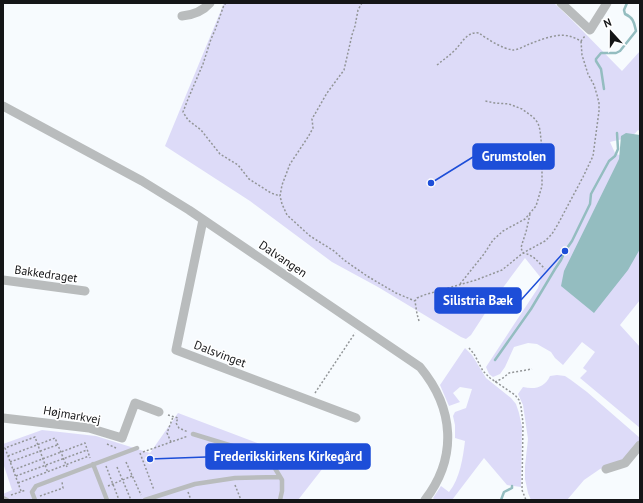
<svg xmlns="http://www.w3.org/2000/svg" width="643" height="503" viewBox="0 0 643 503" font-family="'PT Sans',sans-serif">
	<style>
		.green { fill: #dddbf8 }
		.water { fill: #94bdc0 }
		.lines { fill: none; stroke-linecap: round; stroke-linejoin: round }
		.stream { stroke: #94bdc0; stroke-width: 2.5 }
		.path { stroke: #929597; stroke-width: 1.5; stroke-dasharray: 2 2; stroke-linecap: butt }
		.service { stroke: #b9bcbd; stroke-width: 4.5 }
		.minor { stroke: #b9bcbd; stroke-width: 9 }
		.labels { text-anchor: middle; stroke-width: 3; stroke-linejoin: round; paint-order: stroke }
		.street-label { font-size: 12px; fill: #141517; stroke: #fff }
		.leader { fill: none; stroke: #1d4ed8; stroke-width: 1.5 }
		.callout-dot { fill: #1d4ed8; stroke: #fff; stroke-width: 1.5 }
		.callout { fill: #1d4ed8; stroke: #1d4ed8; stroke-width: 1.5 }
		.callout-label { font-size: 13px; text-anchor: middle; font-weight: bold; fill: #fff }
	</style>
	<rect width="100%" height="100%" fill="#f7fbfe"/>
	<path class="green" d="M 224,3 L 554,3 L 572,20 L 622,71 L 640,51 L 640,131 L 638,130 C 632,139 620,139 610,142 L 615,153 L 640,165 L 640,300 L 620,325 L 640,347 L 640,428 L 580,378 L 587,371 L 583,368 L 595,352 L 582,342 L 563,365 L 555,358 L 551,352 L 537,344 L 528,343 L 514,347 L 505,367 L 500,374 L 493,377 L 489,374 L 486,367 L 538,288 L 541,278 L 525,258 L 493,301 L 471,335 L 466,339 L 461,337 L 378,287 L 332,262 L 250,201 L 165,146 Z
		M 465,348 L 472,355 L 486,378 L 511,398 L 516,404 L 519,413 L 522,427 L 521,487 L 507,485 L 484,458 L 452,500 L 435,500 L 433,498 L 441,486 L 449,492 C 460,479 463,457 465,441 L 455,438 L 455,425 L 453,416 L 455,412 L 466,408 L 472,389 L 460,387 L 453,393 L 460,402 L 449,406 L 440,385 Z
		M 557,375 L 565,376 L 571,380 L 587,392 L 640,438 L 640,442 L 624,460 L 600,469 L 584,480 L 567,500 L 531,500 L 528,493 L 525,479 L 525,466 L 528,439 L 523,405 L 518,394 L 523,387 C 535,390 545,387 550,376 Z
		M 178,413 L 323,468 L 298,500 L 3,500 L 3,494 L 12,490 L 3,463 L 3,444 L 42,430 L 96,436 L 150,453 Z"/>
	<path class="water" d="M 626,133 L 640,135 L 640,249 L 628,270 L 594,313 L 561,286 L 564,271 L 619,159 L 621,136 Z"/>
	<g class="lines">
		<path class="stream" d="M 604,89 L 601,69 L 596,61 L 596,59 L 601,53 L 616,53 L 620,51 L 636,31 C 634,23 634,18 625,14 L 624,10 L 627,3
			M 495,360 L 531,309 L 555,269 L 561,260 L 565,251 L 572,241 L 590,204 L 591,194 L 609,161 L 615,156 L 618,149 L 617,133
			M 501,500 L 504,492 L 512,488 L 512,486"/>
		<path class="path" d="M 226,3 L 224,5 L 215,30 L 211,39 L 203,64 L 188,99 L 183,112 L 188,120 L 201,130 L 220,154 L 238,165 L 249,179 L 271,193 L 280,196
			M 362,3 L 358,10 L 355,26 L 352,35 L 344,70 L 327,93 L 312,119 L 313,128 L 308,137 L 290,164 L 282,185 L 280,196 L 282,204 L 287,215 L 310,236 L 334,251 L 344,260 L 367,276 L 396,293 L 415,301
			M 437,65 C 443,60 449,56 455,50 C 462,43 467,31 479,33 C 487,39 503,49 513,50 C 517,50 523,47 527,45 C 540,40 556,33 569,36 C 573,37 577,39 581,41 L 585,36
			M 530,214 L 526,232 L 522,244 L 521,248 L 523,253 C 534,255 538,262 545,269
			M 460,284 L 484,254 L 493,240 L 503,231 L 525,219 L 536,206 L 542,186 L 542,149 L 540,130 L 538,123 L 533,117 L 522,109 L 509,104 L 495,103 L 485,101
			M 419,321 L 417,314 L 415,301 L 417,298 L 424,295 L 476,280 L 502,270 L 523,253 L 545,241 L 552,234 L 558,224 L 583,177 L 593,156 L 599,111 L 599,103 L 597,95 L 594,85 L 588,74 L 582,55 L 581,41
			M 469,348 L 474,354 L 483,371 L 490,378 L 515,395 L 519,400 L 521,407 L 523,423 L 522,490 L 526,500
			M 495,382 L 503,378 L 509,373 L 532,369
			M 315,393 L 355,333
			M 168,415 L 178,418 L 176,423 L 179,428 L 188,432
			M 171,442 L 167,433 L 173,417
			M 107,444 L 116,448
			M 143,452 L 188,436
			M 140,453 L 154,490
			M 8,456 L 55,438 L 67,467
			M 10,462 L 57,445
			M 126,462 L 141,495
			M 106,466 L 119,500
			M 117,467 L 131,500
			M 13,470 L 85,443 L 90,458
			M 16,476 L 87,450
			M 18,483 L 89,456
			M 235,485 L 241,500
			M 108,486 L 132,476
			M 21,491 L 5,448 L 35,437 L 48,473
			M 188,492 L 191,500
			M 11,495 L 26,490
			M 40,496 L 63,488 L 62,482"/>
		<path class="service" d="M 193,434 L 252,452 L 273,465 L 282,480 L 282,491 L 280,500
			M 93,464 L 107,500
			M 3,498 L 7,500
			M 35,500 L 32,492 L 36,486 L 137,448
			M 145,500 L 195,484 L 235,478 L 280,477"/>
		<path class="minor" d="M 561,3 L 590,30 L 607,3
			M 182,16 C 193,15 203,11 210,3
			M 3,106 L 142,181 L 189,210 L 420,367 C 454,408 458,457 425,500
			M 203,220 L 176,350 L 356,418
			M 3,280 L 85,291
			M 3,418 L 89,428 L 122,438 L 135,403 L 159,412
			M 606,469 L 625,463 L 640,445"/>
	</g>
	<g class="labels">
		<g class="street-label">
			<text transform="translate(283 259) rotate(34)" y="4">Dalvangen</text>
			<text transform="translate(46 274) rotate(8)" y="4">Bakkedraget</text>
			<text transform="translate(220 354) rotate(21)" y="4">Dalsvinget</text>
			<text transform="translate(72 415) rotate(10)" y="4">Højmarkvej</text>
		</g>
	</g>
	<path class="leader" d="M431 183L473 157M565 251L521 300M150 459L206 457"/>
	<g class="callout-dot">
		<circle cx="431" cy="183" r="4"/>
		<circle cx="565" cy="251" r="4"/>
		<circle cx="150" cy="459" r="4"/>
	</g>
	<g class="callout">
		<rect x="473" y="144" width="81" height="25" rx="4"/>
		<rect x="435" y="288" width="86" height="25" rx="4"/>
		<rect x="206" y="444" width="164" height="25" rx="4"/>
	</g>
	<g class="callout-label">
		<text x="514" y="161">Grumstolen</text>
		<text x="478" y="305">Silistria Bæk</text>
		<text x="288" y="461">Frederikskirkens Kirkegård</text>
	</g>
	<rect width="643" height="503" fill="none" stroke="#141517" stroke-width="8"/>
	<g transform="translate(611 32) rotate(339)" stroke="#ffffff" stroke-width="3" paint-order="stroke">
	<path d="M0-3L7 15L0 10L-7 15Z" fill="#141517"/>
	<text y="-6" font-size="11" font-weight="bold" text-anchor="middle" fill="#141517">N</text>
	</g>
</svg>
